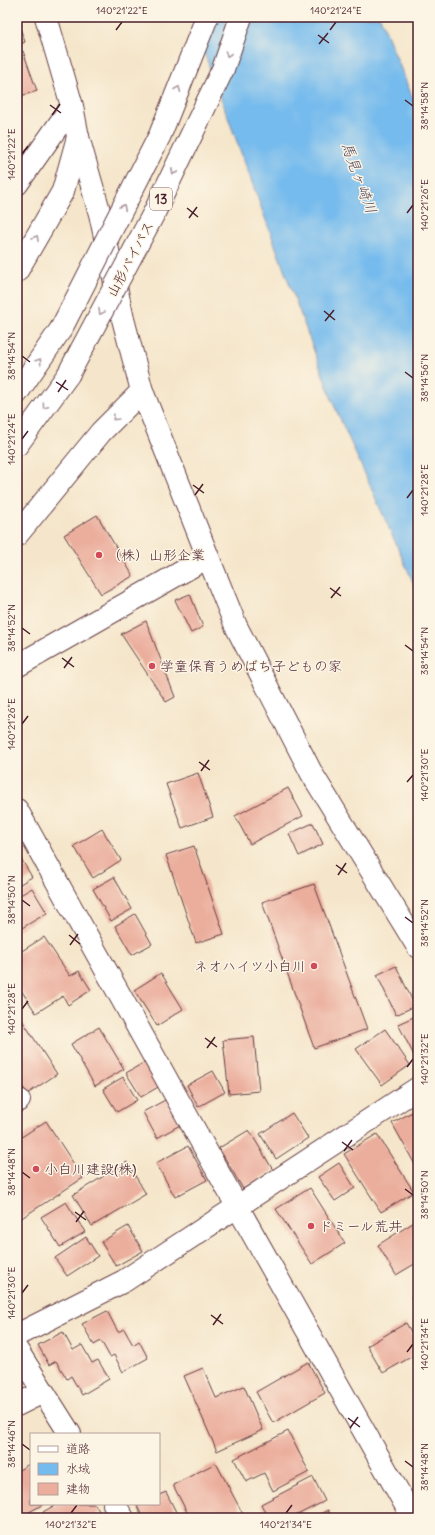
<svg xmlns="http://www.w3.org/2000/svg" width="435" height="1535" viewBox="0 0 435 1535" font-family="Delius,'Klee One',sans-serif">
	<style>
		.water { fill: #76bbed; stroke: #606d8c }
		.building { fill: #ebad9c }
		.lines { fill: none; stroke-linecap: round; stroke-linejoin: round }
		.minor-casing { stroke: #643d43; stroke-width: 24 }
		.highway-casing { stroke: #643d43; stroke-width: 24 }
		.minor { stroke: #fff; stroke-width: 22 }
		.highway { stroke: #fff; stroke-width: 22 }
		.highway-bridge-casing { stroke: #643d43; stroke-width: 24; stroke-linecap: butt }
		.highway-bridge { stroke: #fff; stroke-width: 22 }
		.oneway { stroke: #ae9aa0 }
		.ticks { fill: none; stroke: #4a1f2b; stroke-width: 1.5 }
		.poi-dot { fill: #d1495b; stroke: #fcf5e5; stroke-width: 1.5 }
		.labels { text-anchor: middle; stroke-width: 3; stroke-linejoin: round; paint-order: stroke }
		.shield { fill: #fcf5e5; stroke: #7f5f63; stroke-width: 1 }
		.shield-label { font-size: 13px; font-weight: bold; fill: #4a1f2b }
		.street-label { font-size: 14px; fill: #4a1f2b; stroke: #fcf5e5 }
		.poi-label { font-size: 14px; fill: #4a1f2b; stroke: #fcf5e5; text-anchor: start }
		.water-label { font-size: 15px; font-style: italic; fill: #574e65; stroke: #fcf5e5 }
		.neatline { fill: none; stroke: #4a1f2b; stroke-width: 1.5 }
		.ticks-label { font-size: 10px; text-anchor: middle; fill: #4a1f2b }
	</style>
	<rect width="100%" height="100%" fill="#fcf5e5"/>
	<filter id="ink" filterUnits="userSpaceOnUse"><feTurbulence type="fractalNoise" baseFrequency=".025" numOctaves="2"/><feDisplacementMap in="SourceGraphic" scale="8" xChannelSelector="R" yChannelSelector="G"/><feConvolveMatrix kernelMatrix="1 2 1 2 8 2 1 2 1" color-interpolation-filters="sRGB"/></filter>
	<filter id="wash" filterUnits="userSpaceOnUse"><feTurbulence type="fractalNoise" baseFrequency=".012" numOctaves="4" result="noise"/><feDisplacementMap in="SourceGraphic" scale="16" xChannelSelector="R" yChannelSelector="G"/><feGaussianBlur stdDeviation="0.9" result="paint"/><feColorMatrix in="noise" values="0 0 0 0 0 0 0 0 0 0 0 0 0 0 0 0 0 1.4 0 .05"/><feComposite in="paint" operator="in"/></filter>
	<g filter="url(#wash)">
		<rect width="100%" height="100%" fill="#f5e6cb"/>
		<path class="water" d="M 191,17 L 380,17 L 418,111 L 418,593 L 334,405 Z"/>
		<g id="blocks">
			<path class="building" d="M 17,19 L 25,42 L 17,45 Z
				M 23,51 L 37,91 L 17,97 L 17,52 Z
				M 97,515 L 133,576 L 101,594 L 64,535 Z
				M 190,594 L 203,627 L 191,633 L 175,600 Z
				M 146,621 L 175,697 L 166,702 L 121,634 Z
				M 198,773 L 213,817 L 182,828 L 166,784 Z
				M 288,788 L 303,816 L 250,844 L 235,816 Z
				M 313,823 L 323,844 L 299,856 L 289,834 Z
				M 102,829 L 121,860 L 93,878 L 74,846 Z
				M 194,846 L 224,934 L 196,943 L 166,855 Z
				M 17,852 L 32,877 L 17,886 Z
				M 114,877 L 132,909 L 111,921 L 93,889 Z
				M 314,884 L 367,1029 L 314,1048 L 262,902 Z
				M 32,888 L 47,913 L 17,931 L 17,897 Z
				M 135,914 L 152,944 L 132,955 L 115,926 Z
				M 44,937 L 70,976 L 79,971 L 91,990 L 68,1005 L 63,996 L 36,1013 L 17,984 L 17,954 Z
				M 396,966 L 415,1006 L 396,1015 L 377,975 Z
				M 161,973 L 183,1009 L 157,1026 L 134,990 Z
				M 418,1015 L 418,1063 L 398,1024 Z
				M 20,1017 L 57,1074 L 27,1094 L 17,1078 L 17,1019 Z
				M 99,1027 L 124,1069 L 95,1086 L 71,1044 Z
				M 385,1029 L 410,1065 L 382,1085 L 356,1049 Z
				M 254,1037 L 259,1091 L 229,1094 L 223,1040 Z
				M 145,1062 L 160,1086 L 141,1097 L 126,1073 Z
				M 213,1071 L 225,1092 L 198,1107 L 187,1085 Z
				M 123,1077 L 137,1100 L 117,1112 L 103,1089 Z
				M 167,1099 L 180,1125 L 157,1138 L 143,1112 Z
				M 418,1109 L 418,1170 L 392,1123 Z
				M 292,1113 L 308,1138 L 276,1159 L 260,1134 Z
				M 46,1121 L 83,1178 L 17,1221 L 17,1140 Z
				M 249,1130 L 273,1170 L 243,1189 L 219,1148 Z
				M 377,1134 L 414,1192 L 381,1212 L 344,1154 Z
				M 188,1146 L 207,1180 L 175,1197 L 156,1163 Z
				M 127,1162 L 146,1194 L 92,1226 L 73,1195 Z
				M 339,1163 L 355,1188 L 335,1201 L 318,1177 Z
				M 310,1188 L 345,1243 L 312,1264 L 276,1209 Z
				M 66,1202 L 85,1232 L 60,1247 L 41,1217 Z
				M 416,1221 L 418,1224 L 418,1262 L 396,1275 L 378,1245 Z
				M 128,1226 L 143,1251 L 116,1266 L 101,1242 Z
				M 86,1237 L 98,1256 L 67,1276 L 55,1258 Z
				M 418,1294 L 418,1310 L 411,1297 Z
				M 107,1311 L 118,1332 L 124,1329 L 133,1345 L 139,1341 L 148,1358 L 123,1372 L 114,1355 L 110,1357 L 101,1341 L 94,1345 L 82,1324 Z
				M 406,1323 L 418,1344 L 418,1353 L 383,1373 L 367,1346 Z
				M 63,1332 L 73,1350 L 82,1345 L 92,1363 L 98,1360 L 109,1379 L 82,1395 L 71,1376 L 67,1379 L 56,1361 L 49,1365 L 38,1345 Z
				M 308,1362 L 325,1393 L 273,1423 L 256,1392 Z
				M 203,1368 L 216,1398 L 244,1386 L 263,1430 L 217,1451 L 184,1376 Z
				M 288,1431 L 309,1472 L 273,1491 L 264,1473 L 246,1482 L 234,1459 Z
				M 31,1463 L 31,1504 L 44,1504 L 20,1517 L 17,1511 L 17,1471 Z
				M 216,1463 L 245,1518 L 190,1518 L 173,1485 Z
				M 313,1477 L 325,1501 L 291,1518 L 268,1518 L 261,1504 Z
				M 166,1492 L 179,1518 L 143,1518 L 137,1506 L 142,1504 L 159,1504 L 159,1495 Z
				M 57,1504 L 95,1504 L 100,1513 L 91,1518 L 46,1518 L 43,1512 Z
				M 328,1510 L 332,1518 L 313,1518 Z"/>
		</g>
	</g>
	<g filter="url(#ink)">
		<use href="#blocks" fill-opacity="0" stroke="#643d43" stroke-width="1"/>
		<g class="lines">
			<defs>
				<path id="minor" d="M 46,17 L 72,106 L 78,137 L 100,214 L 123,319 L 142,391 L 208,557 L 236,626 L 312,774 L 418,947
					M 17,184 L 72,106
					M 17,666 L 208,557
					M 17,810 L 237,1206 L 413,1518
					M 17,1101 L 19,1100
					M 17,1335 L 124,1281 L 418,1088
					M 17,1350 L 70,1434
					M 17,1405 L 43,1392
					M 114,1504 L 123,1518"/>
				<path id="highway" d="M 17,271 L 63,191 L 78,137
					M 17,393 L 61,329
					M 17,445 L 68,375
					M 17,535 L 101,432 L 142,391"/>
			</defs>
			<use href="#minor" class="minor-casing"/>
			<use href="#highway" class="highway-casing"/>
			<use href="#minor" class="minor"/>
			<use href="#highway" class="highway"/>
			<defs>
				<path id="highway-bridge" d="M 61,329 L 160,135 L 207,17
					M 68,375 L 154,213 L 223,69 L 241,17"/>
			</defs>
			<use href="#highway-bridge" class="highway-bridge-casing"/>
			<use href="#highway-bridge" class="highway-bridge"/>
		</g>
		<defs><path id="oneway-chevron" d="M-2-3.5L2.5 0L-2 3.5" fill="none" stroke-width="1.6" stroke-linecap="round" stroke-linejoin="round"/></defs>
		<g class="oneway">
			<use href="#oneway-chevron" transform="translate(228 54) rotate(109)"/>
			<use href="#oneway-chevron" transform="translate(178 89) rotate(-68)"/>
			<use href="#oneway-chevron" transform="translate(174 172) rotate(116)"/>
			<use href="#oneway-chevron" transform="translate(123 207) rotate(-63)"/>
			<use href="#oneway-chevron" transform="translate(36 238) rotate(-60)"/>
			<use href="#oneway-chevron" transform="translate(101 312) rotate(118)"/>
			<use href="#oneway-chevron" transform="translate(39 361) rotate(-56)"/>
			<use href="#oneway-chevron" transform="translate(45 406) rotate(126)"/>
			<use href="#oneway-chevron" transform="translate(115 418) rotate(135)"/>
		</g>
	</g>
	<path class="ticks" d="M 116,30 L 122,22M 330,30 L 336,22M 318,35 L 329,43M 319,44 L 328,33M 405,100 L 413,106M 50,105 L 61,113M 52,115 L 60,104M 22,154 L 28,146M 187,208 L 198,217M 407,213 L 413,205M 189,218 L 197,207M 324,311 L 335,320M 325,321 L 334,310M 22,356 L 30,362M 405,372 L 413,378M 56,382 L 68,390M 58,392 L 66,380M 22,439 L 28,431M 193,485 L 204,493M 195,495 L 203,484M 407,498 L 413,490M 330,588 L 341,596M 331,598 L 340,587M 22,628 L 30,634M 405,645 L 413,651M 62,658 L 74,667M 64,668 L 72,657M 22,724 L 28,716M 199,762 L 210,770M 201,771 L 209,760M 407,782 L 413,775M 336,865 L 347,873M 338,875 L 346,863M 22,900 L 30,906M 405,917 L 413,923M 69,935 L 80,944M 70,945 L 78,934M 22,1009 L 28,1001M 205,1038 L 217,1047M 207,1048 L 215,1037M 407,1067 L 413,1059M 342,1142 L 353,1150M 344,1151 L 352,1140M 22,1172 L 30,1178M 405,1189 L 413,1195M 75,1212 L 86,1220M 76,1222 L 84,1211M 22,1293 L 28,1285M 211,1315 L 223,1324M 213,1325 L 221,1314M 407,1352 L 413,1344M 348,1418 L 360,1427M 350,1428 L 358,1417M 22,1444 L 30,1450M 405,1461 L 413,1467M 71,1513 L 77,1505M 286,1513 L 292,1505"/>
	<g class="poi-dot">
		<circle cx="99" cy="555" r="4"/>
		<circle cx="152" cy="666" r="4"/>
		<circle cx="314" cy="966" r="4"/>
		<circle cx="36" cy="1169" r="4"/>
		<circle cx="311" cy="1226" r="4"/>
	</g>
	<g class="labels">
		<rect class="shield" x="150" y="188" width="22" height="22" rx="3"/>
		<g class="shield-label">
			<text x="161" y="204">13</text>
		</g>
		<g class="street-label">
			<text transform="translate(130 259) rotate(-62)" y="5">山形バイパス</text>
		</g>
		<g class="poi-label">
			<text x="107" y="560">（株）山形企業</text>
			<text x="160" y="671">学童保育うめばち子どもの家</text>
			<text x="306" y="971" text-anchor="end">ネオハイツ小白川</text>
			<text x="44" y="1174">小白川建設(株)</text>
			<text x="319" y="1231">ドミール荒井</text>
		</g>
		<g class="water-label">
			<text transform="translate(359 178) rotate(70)" y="5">馬見ヶ崎川</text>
		</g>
	</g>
	<rect width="435" height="1535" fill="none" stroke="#fcf5e5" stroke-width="44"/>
	<rect x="30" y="1433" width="130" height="72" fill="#fcf5e5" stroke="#b59f9b"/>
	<rect x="38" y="1446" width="20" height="6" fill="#ffffff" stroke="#b59f9b"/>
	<text x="66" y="1453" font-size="12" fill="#4a1f2b">道路</text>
	<rect x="38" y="1463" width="20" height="12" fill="#76bbed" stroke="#b59f9b"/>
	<text x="66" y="1473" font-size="12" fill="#4a1f2b">水域</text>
	<rect x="38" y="1483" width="20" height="12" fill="#ebad9c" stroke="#b59f9b"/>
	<text x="66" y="1493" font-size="12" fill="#4a1f2b">建物</text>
	<rect x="22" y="22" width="391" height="1491" class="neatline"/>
	<g class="ticks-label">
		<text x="122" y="14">140°21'22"E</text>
		<text x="336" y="14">140°21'24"E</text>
		<text transform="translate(424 106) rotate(-90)" y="4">38°14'58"N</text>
		<text transform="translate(11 154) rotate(-90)" y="4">140°21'22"E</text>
		<text transform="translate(424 205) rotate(-90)" y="4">140°21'26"E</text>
		<text transform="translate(11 356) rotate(-90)" y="4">38°14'54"N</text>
		<text transform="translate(424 378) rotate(-90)" y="4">38°14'56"N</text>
		<text transform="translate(11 439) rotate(-90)" y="4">140°21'24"E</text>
		<text transform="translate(424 490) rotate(-90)" y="4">140°21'28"E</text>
		<text transform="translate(11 628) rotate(-90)" y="4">38°14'52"N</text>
		<text transform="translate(424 651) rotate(-90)" y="4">38°14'54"N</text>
		<text transform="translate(11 724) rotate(-90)" y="4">140°21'26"E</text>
		<text transform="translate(424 775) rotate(-90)" y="4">140°21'30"E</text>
		<text transform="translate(11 900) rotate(-90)" y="4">38°14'50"N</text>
		<text transform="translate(424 923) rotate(-90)" y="4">38°14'52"N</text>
		<text transform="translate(11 1009) rotate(-90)" y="4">140°21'28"E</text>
		<text transform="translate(424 1059) rotate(-90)" y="4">140°21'32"E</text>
		<text transform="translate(11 1172) rotate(-90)" y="4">38°14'48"N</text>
		<text transform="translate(424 1195) rotate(-90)" y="4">38°14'50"N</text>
		<text transform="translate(11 1293) rotate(-90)" y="4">140°21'30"E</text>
		<text transform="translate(424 1344) rotate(-90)" y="4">140°21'34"E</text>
		<text transform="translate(11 1444) rotate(-90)" y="4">38°14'46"N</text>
		<text transform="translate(424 1467) rotate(-90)" y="4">38°14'48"N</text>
		<text x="71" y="1528">140°21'32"E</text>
		<text x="286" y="1528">140°21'34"E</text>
	</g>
</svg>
